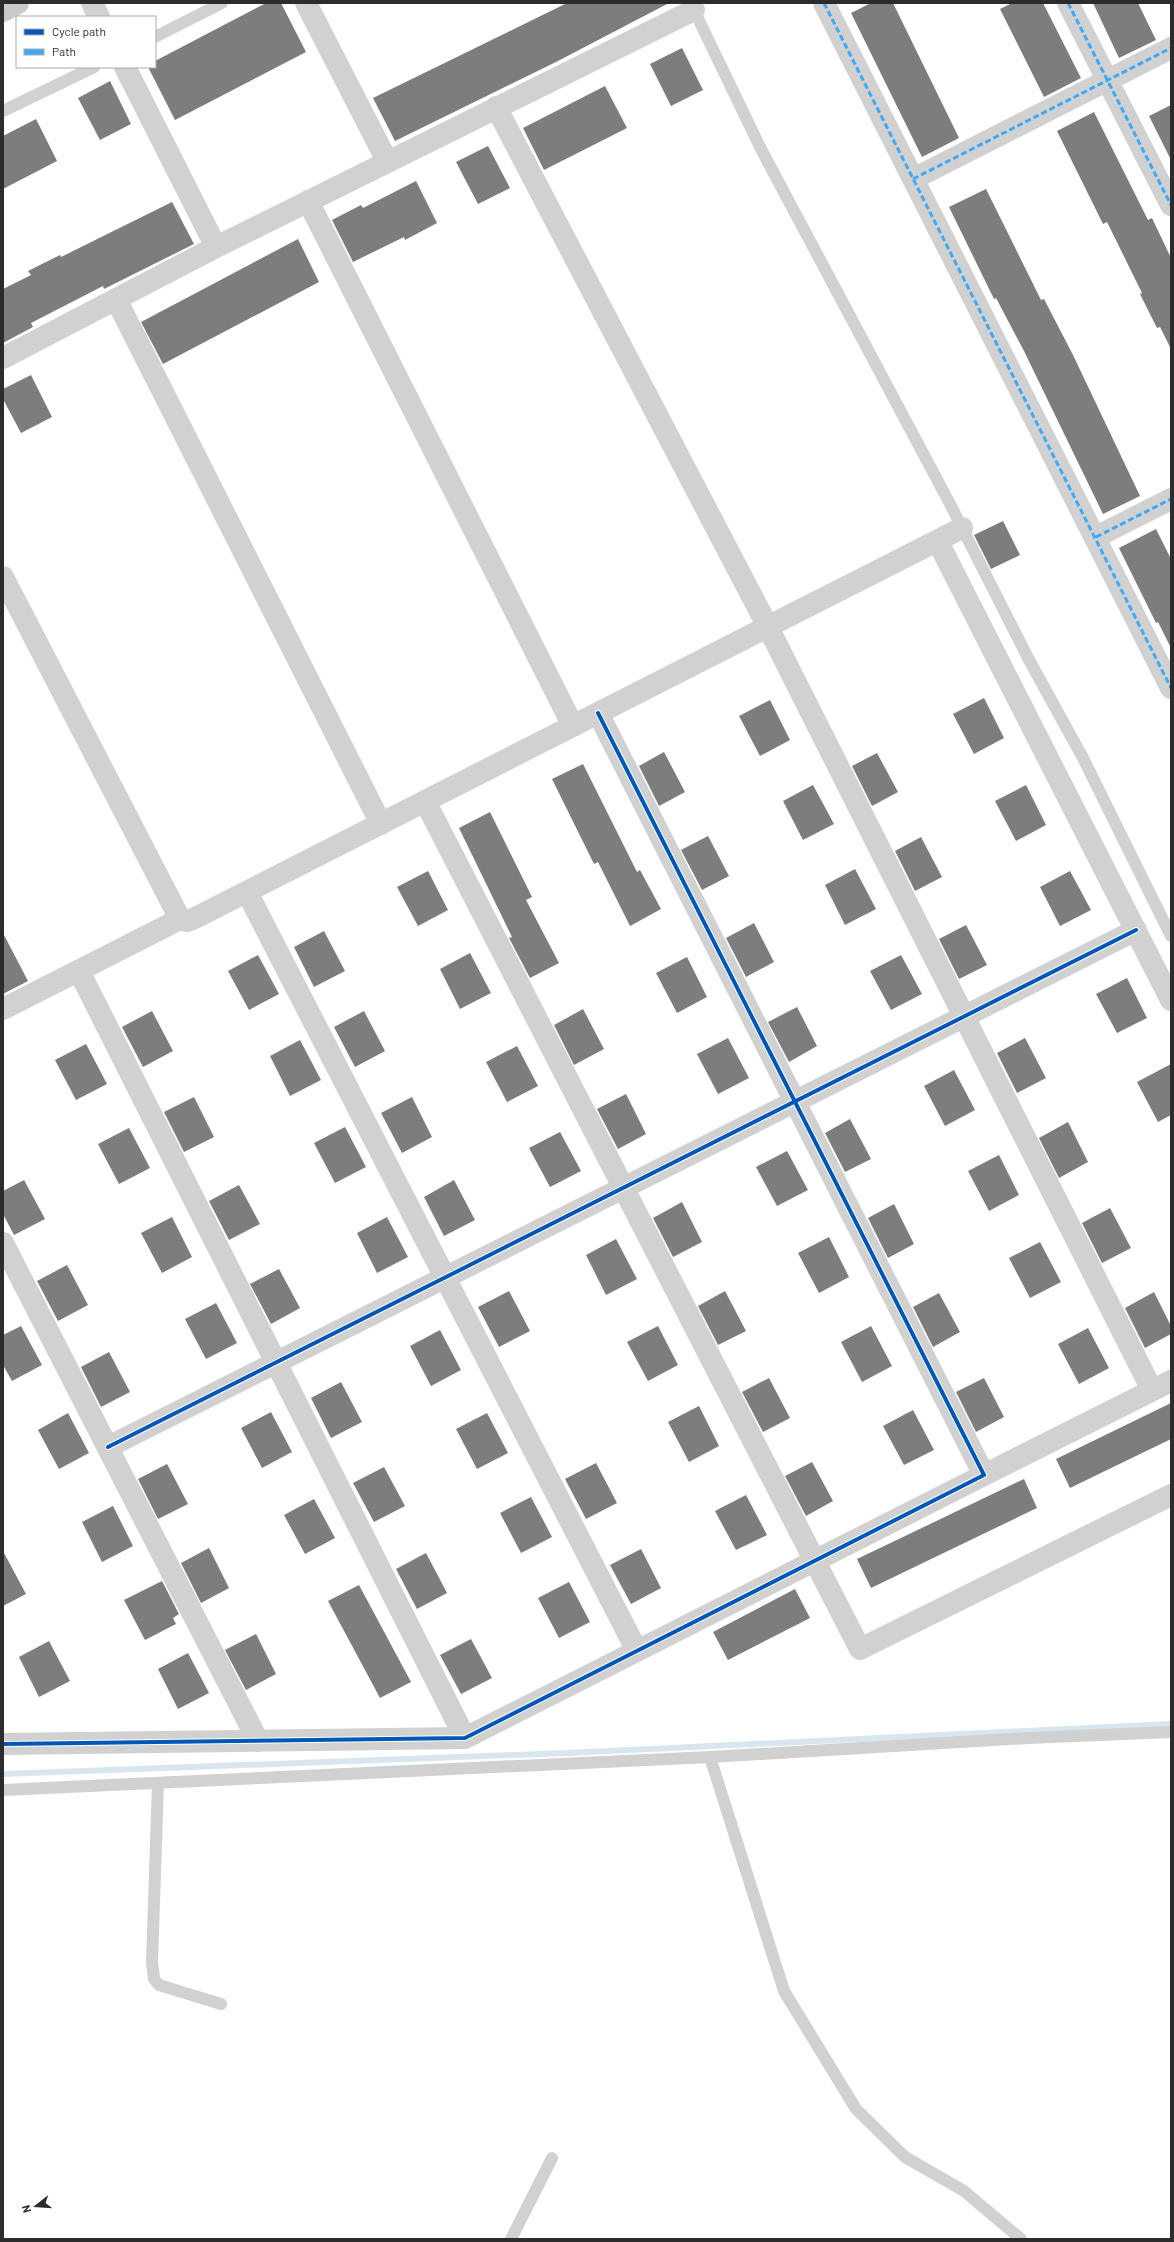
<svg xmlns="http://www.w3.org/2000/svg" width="1174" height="2242" viewBox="0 0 1174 2242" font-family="Barlow,sans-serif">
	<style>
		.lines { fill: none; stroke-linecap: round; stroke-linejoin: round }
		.stream { stroke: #d8e6ef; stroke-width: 6 }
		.building { fill: #7d7d7d }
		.service { stroke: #d1d1d1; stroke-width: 12 }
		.minor { stroke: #d1d1d1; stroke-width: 22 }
		.secondary { stroke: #cacaca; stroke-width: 22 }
		.quiet { stroke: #3fa9f5; stroke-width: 3; stroke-dasharray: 6 3; stroke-linecap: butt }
		.cycleway-casing { stroke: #fff; stroke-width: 6 }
		.cycleway { stroke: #0057b8; stroke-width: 4 }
	</style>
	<rect width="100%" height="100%" fill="#fff"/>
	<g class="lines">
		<path class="stream" d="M 3,1774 L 567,1753 L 1171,1724"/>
	</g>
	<path class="building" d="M 266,3 L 281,3 L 306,52 L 175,120 L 148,67 L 155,67 L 155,61 Z
		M 567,3 L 669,3 L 556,62 L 395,141 L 373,98 Z
		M 871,3 L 893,3 L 959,138 L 922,157 L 851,13 Z
		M 1012,3 L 1043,3 L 1081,78 L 1044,97 L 1000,9 Z
		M 1093,3 L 1138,3 L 1156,40 L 1119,58 Z
		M 682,48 L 703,90 L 671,106 L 650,64 Z
		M 110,81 L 131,124 L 100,140 L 78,98 Z
		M 605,86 L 627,128 L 544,170 L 523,128 Z
		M 1171,105 L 1171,160 L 1149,116 Z
		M 1094,112 L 1148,220 L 1152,218 L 1171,258 L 1171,349 L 1160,327 L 1157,328 L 1140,294 L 1142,293 L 1107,222 L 1103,224 L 1057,131 Z
		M 36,119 L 57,161 L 3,189 L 3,136 Z
		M 488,146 L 510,188 L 478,204 L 456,162 Z
		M 416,181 L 437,223 L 405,240 L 404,237 L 353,262 L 332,220 L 361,205 L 363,208 Z
		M 986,189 L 1041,300 L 1044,299 L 1073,355 L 1140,496 L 1103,514 L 1024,351 L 996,298 L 994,299 L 949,207 Z
		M 172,202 L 194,244 L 104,289 L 103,286 L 31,323 L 33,327 L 3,343 L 3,289 L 31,275 L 28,271 L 60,255 L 61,257 Z
		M 298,239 L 319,282 L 163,364 L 141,322 Z
		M 31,375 L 52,417 L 21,433 L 3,399 L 3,389 Z
		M 1003,521 L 1020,555 L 991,569 L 974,535 Z
		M 1156,529 L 1171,559 L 1171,648 L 1158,622 L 1156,623 L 1119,548 Z
		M 984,698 L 1004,738 L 974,754 L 953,714 Z
		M 770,700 L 790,740 L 760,756 L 739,716 Z
		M 664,752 L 685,792 L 659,806 L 639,766 Z
		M 877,753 L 898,792 L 872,806 L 852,766 Z
		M 583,764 L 637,872 L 640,870 L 661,909 L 630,926 L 598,862 L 594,864 L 552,779 Z
		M 813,785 L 834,824 L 803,840 L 783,801 Z
		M 1026,785 L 1046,825 L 1016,841 L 995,801 Z
		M 490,812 L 532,897 L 526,900 L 559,963 L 530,978 L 509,938 L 512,937 L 459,828 Z
		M 708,836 L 729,876 L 702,890 L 681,850 Z
		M 921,837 L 942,877 L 915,891 L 895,851 Z
		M 855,869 L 876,909 L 845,925 L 825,885 Z
		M 428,871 L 448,910 L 418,926 L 397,887 Z
		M 1070,871 L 1091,910 L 1060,926 L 1040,887 Z
		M 754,923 L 774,962 L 746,977 L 726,938 Z
		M 966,925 L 987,965 L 959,979 L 939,939 Z
		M 324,931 L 345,971 L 314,987 L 294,947 Z
		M 3,933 L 28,981 L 3,994 Z
		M 470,953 L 491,993 L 460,1009 L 440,969 Z
		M 258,955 L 279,994 L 249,1010 L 228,971 Z
		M 901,955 L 922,994 L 891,1010 L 870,971 Z
		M 687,957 L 707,997 L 677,1013 L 656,973 Z
		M 1127,978 L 1147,1018 L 1117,1033 L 1096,994 Z
		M 797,1007 L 817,1046 L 789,1062 L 768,1022 Z
		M 583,1009 L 604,1049 L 574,1065 L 554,1025 Z
		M 152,1011 L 173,1051 L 143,1067 L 122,1027 Z
		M 364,1011 L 385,1051 L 355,1067 L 334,1027 Z
		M 728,1038 L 749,1078 L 718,1094 L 697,1054 Z
		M 1025,1038 L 1046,1078 L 1017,1093 L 997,1053 Z
		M 300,1040 L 321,1080 L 290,1096 L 270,1056 Z
		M 86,1044 L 107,1084 L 76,1100 L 55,1060 Z
		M 517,1046 L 538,1086 L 507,1102 L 486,1062 Z
		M 1171,1064 L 1171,1115 L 1158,1122 L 1137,1082 Z
		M 954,1070 L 975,1110 L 945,1126 L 924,1086 Z
		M 626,1094 L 646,1134 L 618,1149 L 597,1109 Z
		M 194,1097 L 214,1137 L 184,1152 L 164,1112 Z
		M 412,1097 L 432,1137 L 402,1153 L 381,1113 Z
		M 850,1119 L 871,1159 L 845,1172 L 825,1133 Z
		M 1068,1122 L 1088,1162 L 1059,1178 L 1039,1138 Z
		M 345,1127 L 366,1167 L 335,1183 L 314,1143 Z
		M 129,1128 L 150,1168 L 119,1184 L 98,1144 Z
		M 560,1132 L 581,1171 L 550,1187 L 529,1148 Z
		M 787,1151 L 808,1190 L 777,1206 L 756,1167 Z
		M 999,1155 L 1019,1195 L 989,1211 L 968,1171 Z
		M 24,1180 L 45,1219 L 14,1235 L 3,1214 L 3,1191 Z
		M 454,1180 L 475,1220 L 444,1236 L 424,1197 Z
		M 239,1185 L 260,1224 L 229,1240 L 209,1201 Z
		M 682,1202 L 702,1242 L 673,1257 L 653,1218 Z
		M 894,1204 L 914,1244 L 888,1258 L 868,1218 Z
		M 1110,1208 L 1131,1248 L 1102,1263 L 1082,1223 Z
		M 172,1217 L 192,1257 L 162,1273 L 141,1233 Z
		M 387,1217 L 408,1257 L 377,1273 L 357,1233 Z
		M 829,1237 L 849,1277 L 819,1293 L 798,1253 Z
		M 616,1239 L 637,1279 L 606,1295 L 586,1255 Z
		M 1040,1242 L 1061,1282 L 1030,1298 L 1009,1258 Z
		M 67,1265 L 88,1305 L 58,1321 L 37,1281 Z
		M 279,1269 L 300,1308 L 271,1324 L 250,1284 Z
		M 509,1291 L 530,1331 L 499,1347 L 478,1307 Z
		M 725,1291 L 746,1331 L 718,1345 L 698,1306 Z
		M 1154,1292 L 1171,1326 L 1171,1334 L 1145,1348 L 1125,1308 Z
		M 939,1293 L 960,1332 L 933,1347 L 913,1307 Z
		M 216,1303 L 237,1343 L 206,1359 L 185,1319 Z
		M 21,1326 L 42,1365 L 12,1381 L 3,1365 L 3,1335 Z
		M 658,1326 L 678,1365 L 648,1381 L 627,1342 Z
		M 871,1326 L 892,1366 L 862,1382 L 841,1342 Z
		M 1088,1328 L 1109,1368 L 1079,1384 L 1058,1344 Z
		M 440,1330 L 461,1370 L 431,1386 L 410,1346 Z
		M 109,1352 L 130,1392 L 101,1407 L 81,1367 Z
		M 769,1378 L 790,1418 L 763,1432 L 742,1392 Z
		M 984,1378 L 1004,1417 L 976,1432 L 956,1392 Z
		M 341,1382 L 362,1422 L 331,1438 L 311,1398 Z
		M 1171,1403 L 1171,1439 L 1070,1488 L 1056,1459 Z
		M 699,1406 L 719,1446 L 689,1462 L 668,1422 Z
		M 913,1410 L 934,1450 L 904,1465 L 883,1426 Z
		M 271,1412 L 292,1452 L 262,1468 L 241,1428 Z
		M 68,1413 L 89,1453 L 59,1469 L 38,1430 Z
		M 487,1413 L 508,1453 L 477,1469 L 456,1429 Z
		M 812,1462 L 833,1501 L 806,1516 L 785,1476 Z
		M 596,1463 L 617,1503 L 586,1519 L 565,1479 Z
		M 167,1464 L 188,1504 L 158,1519 L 138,1479 Z
		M 384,1467 L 405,1506 L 374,1522 L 353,1483 Z
		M 1024,1479 L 1037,1508 L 871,1588 L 857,1559 Z
		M 746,1495 L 767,1535 L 736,1550 L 715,1511 Z
		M 531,1497 L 552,1537 L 521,1553 L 500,1513 Z
		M 314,1499 L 335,1538 L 305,1554 L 284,1515 Z
		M 113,1506 L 133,1546 L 102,1562 L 82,1522 Z
		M 209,1548 L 229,1588 L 201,1603 L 181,1563 Z
		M 641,1549 L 661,1588 L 631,1604 L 610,1565 Z
		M 3,1551 L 26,1594 L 3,1606 Z
		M 426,1553 L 447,1593 L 417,1609 L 396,1569 Z
		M 162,1581 L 179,1614 L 173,1618 L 176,1624 L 145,1640 L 124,1600 Z
		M 569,1582 L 590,1622 L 559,1638 L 538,1598 Z
		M 359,1585 L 411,1682 L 380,1698 L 328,1601 Z
		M 795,1589 L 810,1618 L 728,1660 L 713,1632 Z
		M 256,1634 L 276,1674 L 246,1690 L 225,1650 Z
		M 471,1639 L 492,1678 L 461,1694 L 440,1655 Z
		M 49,1641 L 70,1681 L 39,1697 L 19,1657 Z
		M 188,1653 L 209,1693 L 178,1709 L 158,1669 Z"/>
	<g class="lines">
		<path class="service" d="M 692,6 L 761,149 L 949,502 L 1028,658 L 1083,758 L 1171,936
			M 155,37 L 222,3
			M 3,111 L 94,67
			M 710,1757 L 784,1991 L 856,2109 L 905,2157 L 964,2191 L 1021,2239
			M 158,1783 L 152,1962 L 154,1979 L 159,1985 L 221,2004
			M 3,1790 L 710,1757 L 1028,1738 L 1171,1732
			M 511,2239 L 552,2158"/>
		<path class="minor" d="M 92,3 L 99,17
			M 306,3 L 387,161
			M 824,3 L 1171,688
			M 1068,3 L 1171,205
			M 125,67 L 216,247
			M 496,107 L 768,627 L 1152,1390
			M 913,179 L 1171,48
			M 308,201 L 573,726
			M 116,299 L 381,824
			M 3,358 L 216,247 L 694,10
			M 1096,537 L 1171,499
			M 938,542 L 1171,1000
			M 3,577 L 180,919
			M 425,801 L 860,1649 L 1171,1495
			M 247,892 L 637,1651
			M 79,971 L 465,1738
			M 3,1009 L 180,919 L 187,921 L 195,918 L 962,528
			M 3,1243 L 258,1741
			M 108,1447 L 1136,930
			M 984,1475 L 1171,1381
			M 3,1744 L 465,1738 L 984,1475 L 598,713"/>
		<path class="secondary" d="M 3,11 L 18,3"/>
		<path class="quiet" d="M 824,3 L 1171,688
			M 1068,3 L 1171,205
			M 913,179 L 1171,48
			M 1096,537 L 1171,499"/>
		<defs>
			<path id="cycleway" d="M 108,1447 L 1136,930
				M 3,1744 L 465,1738 L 984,1475 L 598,713"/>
		</defs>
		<use href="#cycleway" class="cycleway-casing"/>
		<use href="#cycleway" class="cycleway"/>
	</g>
	<rect width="1174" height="2242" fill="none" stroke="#2c2c2c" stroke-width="8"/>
	<rect x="16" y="16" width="140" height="52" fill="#ffffff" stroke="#ababab"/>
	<rect x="24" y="29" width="20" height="6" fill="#0057b8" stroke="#ababab"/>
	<text x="52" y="36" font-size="12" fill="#2c2c2c">Cycle path</text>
	<rect x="24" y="49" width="20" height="6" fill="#3fa9f5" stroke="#ababab"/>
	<text x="52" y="56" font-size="12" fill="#2c2c2c">Path</text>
	<g transform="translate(36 2206) rotate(253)" stroke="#ffffff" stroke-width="3" paint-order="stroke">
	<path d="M0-3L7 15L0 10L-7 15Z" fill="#2c2c2c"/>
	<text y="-6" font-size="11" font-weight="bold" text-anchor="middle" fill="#2c2c2c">N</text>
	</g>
</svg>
